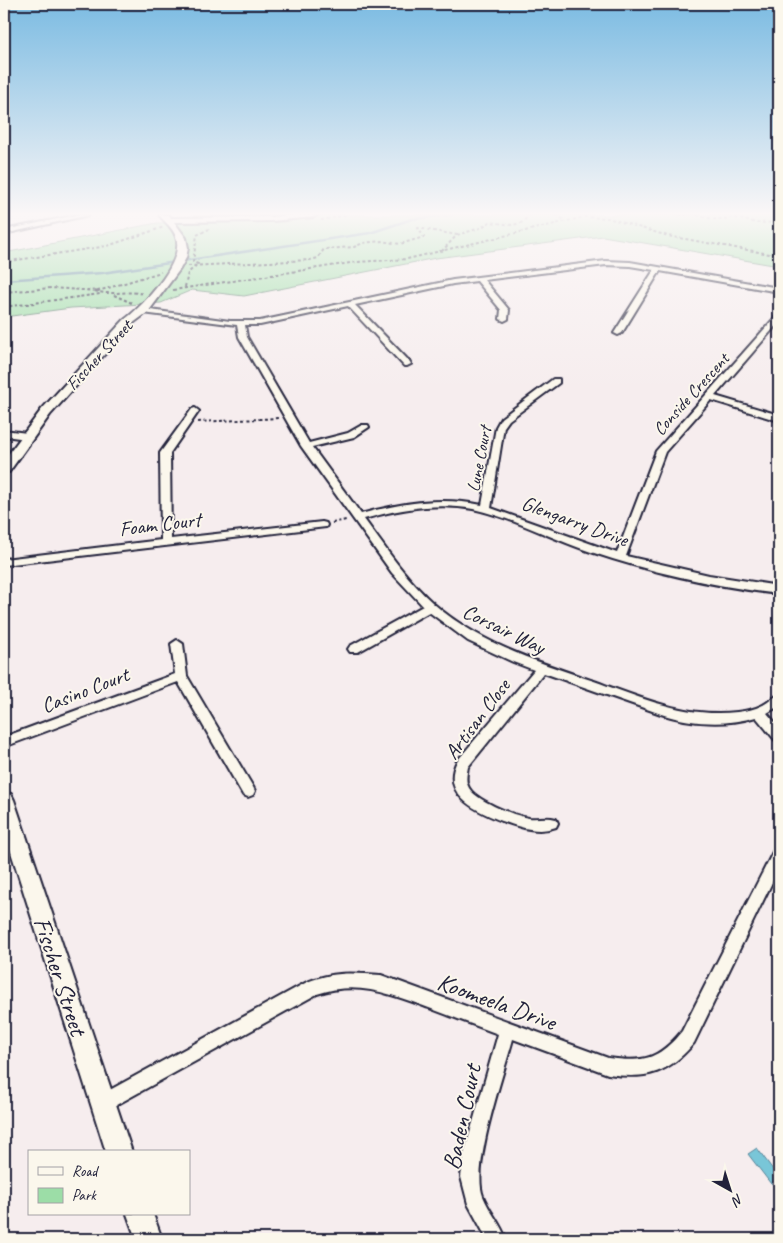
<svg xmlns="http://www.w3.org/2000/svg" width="783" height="1243" viewBox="0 0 783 1243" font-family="Caveat,sans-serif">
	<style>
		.green { fill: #9cdda7; stroke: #5f8071 }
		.water { fill: #79c6d8; stroke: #568499 }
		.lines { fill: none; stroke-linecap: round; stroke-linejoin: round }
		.stream { stroke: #568499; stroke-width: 2.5 }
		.street-casing { stroke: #22223b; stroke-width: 4 }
		.secondary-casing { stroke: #22223b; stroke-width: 4 }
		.path { stroke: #22223b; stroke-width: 2; stroke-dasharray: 3 2.5; stroke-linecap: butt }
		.street { fill: #fbf7ec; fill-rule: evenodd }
		.secondary { fill: #fbf7ec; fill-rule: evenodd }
		.labels { text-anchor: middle; stroke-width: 4; stroke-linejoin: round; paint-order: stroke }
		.far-street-label { font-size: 18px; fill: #22223b; stroke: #fbf7ec }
		.street-label { font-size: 21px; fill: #22223b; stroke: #fbf7ec }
		.near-street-label { font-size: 25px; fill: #22223b; stroke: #fbf7ec }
	</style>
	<rect width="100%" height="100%" fill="#f6edee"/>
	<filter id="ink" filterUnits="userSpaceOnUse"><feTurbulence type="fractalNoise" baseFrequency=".02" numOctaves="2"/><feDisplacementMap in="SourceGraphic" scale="10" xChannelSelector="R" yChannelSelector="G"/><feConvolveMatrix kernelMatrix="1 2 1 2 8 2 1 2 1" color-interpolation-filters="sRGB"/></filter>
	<g filter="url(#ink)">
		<path class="green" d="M 328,215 L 779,215 L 779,266 L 603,236 L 436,258 L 244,296 L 192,290 L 161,303 L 71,308 L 4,317 L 4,253 L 157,223 L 283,222 Z"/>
		<path class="water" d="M 757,1148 L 779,1178 L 771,1184 L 748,1154 Z"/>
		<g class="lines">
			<path class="stream" d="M 4,280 L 102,273 L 370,233 L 412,219 L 453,215"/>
			<defs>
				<path id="street" d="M 77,215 L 89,215 L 4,234 L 4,230 Z
					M 293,215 L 317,215 L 314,217 L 271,221 L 169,222 L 166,220 L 169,218 L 271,217 Z
					M 606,261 L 630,262 L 779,288 L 779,292 L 660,271 L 622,333 L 618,335 L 614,333 L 654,270 L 630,266 L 606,265 L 484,280 L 509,310 L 508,319 L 504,321 L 500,319 L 501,310 L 477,281 L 453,284 L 355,305 L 410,362 L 411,364 L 407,366 L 404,366 L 348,306 L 260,325 L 245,325 L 247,337 L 309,443 L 348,433 L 362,425 L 368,425 L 369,427 L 354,437 L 312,447 L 361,514 C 400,503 441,496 482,505 L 496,427 L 501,418 L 553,379 L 559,379 L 559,383 L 509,420 L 504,427 L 491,508 L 617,553 L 656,451 L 776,316 L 779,316 L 779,322 L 715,396 L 779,415 L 779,421 L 711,400 L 665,452 L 626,556 L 709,575 L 779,586 L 779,594 C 716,587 651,572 591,552 C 551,539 514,518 473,509 C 437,502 399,509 364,519 C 386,549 407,580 434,604 C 480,644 538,662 594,681 C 641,698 687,718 737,712 C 746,711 755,709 763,705 C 769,702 773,697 779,695 L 779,706 L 767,713 L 779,727 L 779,741 L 775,740 L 756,717 C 726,726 691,724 661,714 L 544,673 L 468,767 C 467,773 465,780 468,786 C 473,800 515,816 529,818 C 538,819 547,816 556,819 L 558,823 L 556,827 C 537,834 520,827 502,821 C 477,811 440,795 457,761 L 534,670 L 513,662 L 468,641 L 429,612 L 358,652 L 350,652 L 348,649 L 350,646 L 423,606 L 392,573 L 301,446 L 239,337 L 237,325 L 143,313 L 139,311 L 143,309 L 230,321 L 260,321 L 453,280 Z
					M 195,408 L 199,411 L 170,453 L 171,539 L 322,522 L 326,523 L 327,525 L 326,527 L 4,565 L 4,559 L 161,540 L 160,453 L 192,409 Z
					M 4,430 L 27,433 L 31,436 L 27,439 L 4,436 Z
					M 177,640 L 183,644 L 187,676 L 253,787 L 255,791 L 253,795 L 248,797 L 243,795 L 178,682 L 4,747 L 4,737 L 175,674 L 171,644 Z
					M 779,848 L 779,868 L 694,1043 C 669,1073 647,1080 608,1074 L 513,1039 C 504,1073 471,1166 483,1196 C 489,1211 501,1224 506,1239 L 487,1239 L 468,1204 L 461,1177 L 464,1154 L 498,1034 C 475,1025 452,1017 429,1008 C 391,994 357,980 317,994 L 109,1109 L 103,1112 L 97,1109 L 94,1103 L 97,1097 L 307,982 C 334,971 353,973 381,975 L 608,1058 C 644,1063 659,1059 682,1031 L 774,850 Z"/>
				<path id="secondary" d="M 159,215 L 169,215 L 186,238 L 188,248 L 186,258 L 180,269 L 148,312 L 132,324 L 50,415 L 9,472 L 4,473 L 4,460 L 42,409 L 124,320 C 142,307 185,262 176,237 C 173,228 165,222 159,215 Z
					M 4,792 L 11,794 L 14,800 L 132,1152 L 106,1152 L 4,830 Z
					M 127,1214 L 153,1214 L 162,1239 L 136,1239 Z"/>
			</defs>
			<use href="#street" class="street-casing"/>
			<use href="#secondary" class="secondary-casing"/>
			<path class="path" d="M 556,215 L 565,220
				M 679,215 L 691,215
				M 697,215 L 714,219 L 736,218 L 757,223 L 779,222
				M 321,220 L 346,215
				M 457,235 L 480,228 L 490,222 L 512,225 L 521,223 L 530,215
				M 4,262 L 107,246 L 164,227
				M 188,266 L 310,260 L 318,258 L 324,249 L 354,247 L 363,243 L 381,241 L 400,244 L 424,237 L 418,228 L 457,235 L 442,251
				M 185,287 L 188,273 L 198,264 L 193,262 L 197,235 L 209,229
				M 173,290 L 357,262 L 407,259 L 584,217 L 608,218 L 668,236 L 770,254 L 779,259
				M 95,291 C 111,296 128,290 144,294
				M 4,292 L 51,288 L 98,291 L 161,272
				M 114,295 L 134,304
				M 4,307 L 100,294
				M 198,422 L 280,418
				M 332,523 L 346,520"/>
			<use href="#street" class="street"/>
			<use href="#secondary" class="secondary"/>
		</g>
	</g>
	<linearGradient id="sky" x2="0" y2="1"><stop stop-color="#7bbbe2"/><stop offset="0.55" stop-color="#fbf7f7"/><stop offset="1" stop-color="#fbf7f7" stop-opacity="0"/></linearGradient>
	<rect width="783" height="389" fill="url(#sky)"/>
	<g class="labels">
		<g class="far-street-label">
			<text transform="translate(99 355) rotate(-47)" y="6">Fischer Street</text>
			<text transform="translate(691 394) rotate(-48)" y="6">Conside Crescent</text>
			<text transform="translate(479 459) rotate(-79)" y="6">Lune Court</text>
		</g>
		<g class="street-label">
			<text transform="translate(575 521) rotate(20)" y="7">Glengarry Drive</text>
			<text transform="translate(160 524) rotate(-7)" y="7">Foam Court</text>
			<text transform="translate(504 629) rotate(26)" y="7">Corsair Way</text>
			<text transform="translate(85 690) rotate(-21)" y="7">Casino Court</text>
			<text transform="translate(477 719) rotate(-53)" y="7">Artisan Close</text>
		</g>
		<g class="near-street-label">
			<text transform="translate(61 976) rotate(72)" y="9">Fischer Street</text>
			<text transform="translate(497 1001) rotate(20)" y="9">Koomeela Drive</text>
			<text transform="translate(461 1117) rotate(-78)" y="9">Baden Court</text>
		</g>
	</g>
	<rect width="783" height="1243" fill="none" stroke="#fbf7ec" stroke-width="20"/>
	<rect x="10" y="10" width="763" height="1223" fill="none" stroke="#22223b" stroke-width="2" filter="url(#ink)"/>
	<rect x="28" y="1150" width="162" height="65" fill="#fbf7ec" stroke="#a4a2a5"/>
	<rect x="38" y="1167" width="25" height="8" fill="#fbf7ec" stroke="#a4a2a5"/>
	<text x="72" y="1176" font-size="15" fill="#22223b">Road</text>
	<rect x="38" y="1188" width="25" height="15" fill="#9cdda7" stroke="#a4a2a5"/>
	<text x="72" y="1200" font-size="15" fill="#22223b">Park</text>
	<g transform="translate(730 1190) rotate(141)" stroke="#fbf7ec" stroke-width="4" paint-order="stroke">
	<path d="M0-4L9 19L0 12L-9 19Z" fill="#22223b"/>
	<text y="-8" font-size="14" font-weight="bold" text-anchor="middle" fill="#22223b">N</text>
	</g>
</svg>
